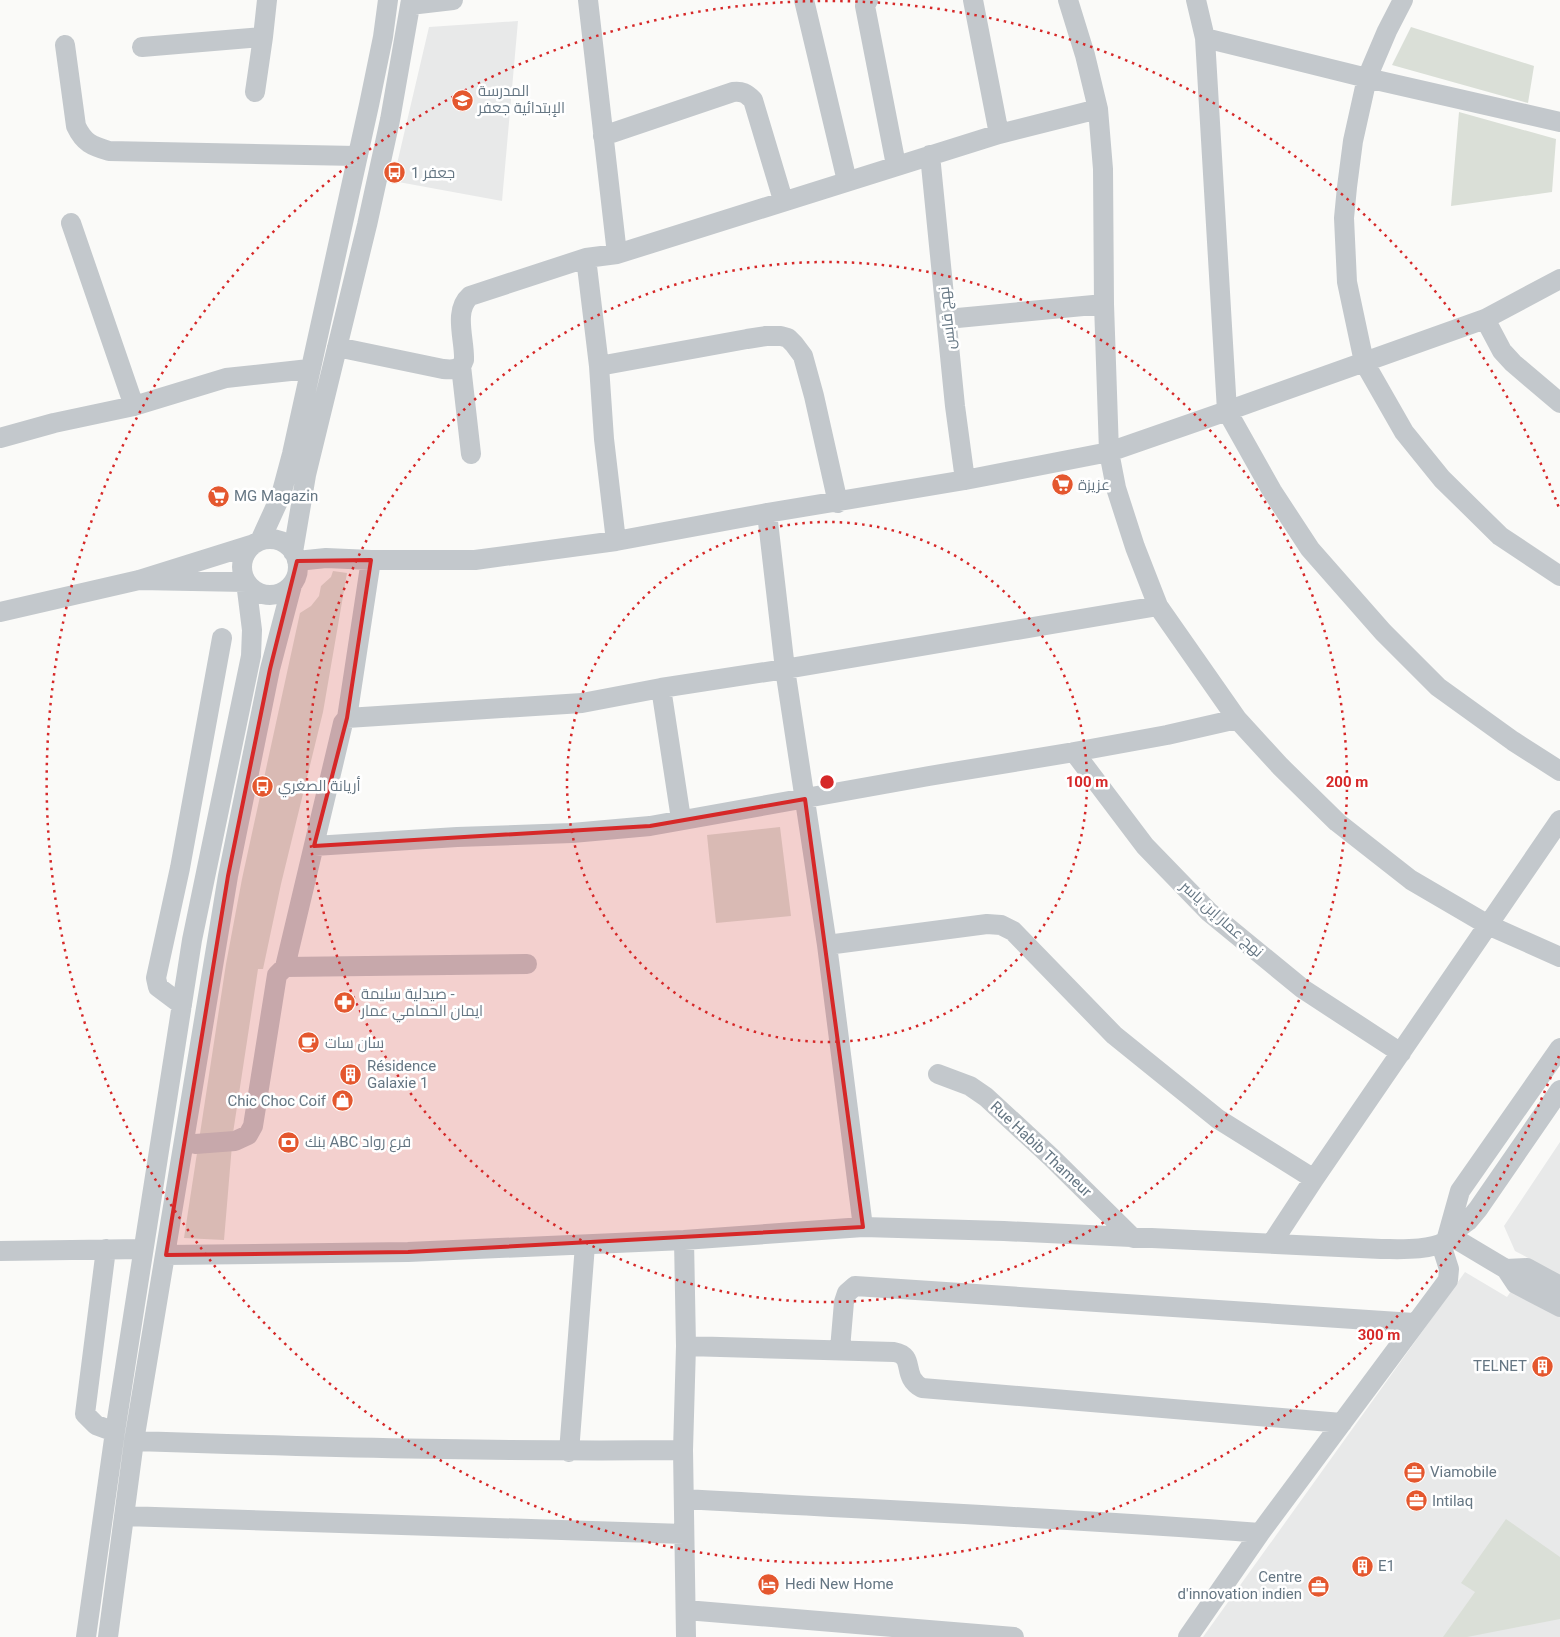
<svg xmlns="http://www.w3.org/2000/svg" width="1560" height="1637" viewBox="0 0 1560 1637" font-family="Roboto,Cairo,sans-serif">
	<style>
		.built { fill: #e8e9e9 }
		.green { fill: #dadfd7 }
		.lines { fill: none; stroke-linecap: round; stroke-linejoin: round }
		.minor { stroke: #c3c8cc; stroke-width: 20 }
		.marked { fill: #d62828; fill-opacity: 0.2; stroke: #d62828; stroke-width: 4; stroke-linejoin: round }
		.ring { fill: none; stroke: #d62828; stroke-width: 2.5; stroke-dasharray: 2.5 5 }
		.labels { text-anchor: middle; stroke-width: 5; stroke-linejoin: round; paint-order: stroke }
		.poi-label { font-size: 15px; fill: #657683; stroke: #fff; text-anchor: start }
		.street-label { font-size: 15px; fill: #657683; stroke: #fff }
		.centre { fill: #d62828; stroke: #fff; stroke-width: 2.5 }
		.ring-label { font-size: 15px; text-anchor: middle; font-weight: bold; fill: #d62828; stroke: #fff; stroke-width: 5; stroke-linejoin: round; paint-order: stroke }
	</style>
	<rect width="100%" height="100%" fill="#fafaf8"/>
	<path class="built" d="M 518,21 L 502,201 L 393,181 L 429,27 Z
		M 1560,1142 L 1560,1637 L 1203,1637 L 1465,1272 L 1507,1297 L 1532,1260 L 1515,1251 L 1504,1226 Z"/>
	<path class="green" d="M 1411,27 L 1534,66 L 1528,103 L 1392,65 Z
		M 1459,112 L 1556,139 L 1552,192 L 1451,206 Z
		M 333,571 L 347,573 L 323,712 L 281,884 L 263,969 L 258,969 L 233,1133 L 224,1240 L 184,1238 L 226,964 L 242,879 L 300,613 L 311,606 L 319,596 L 321,586 L 331,577 Z
		M 780,827 L 791,916 L 716,923 L 707,835 Z
		M 1506,1519 L 1560,1557 L 1560,1619 L 1467,1637 L 1443,1637 L 1475,1592 L 1461,1583 Z"/>
	<g class="lines">
		<path class="minor" d="M 588,0 L 617,254
			M 804,0 L 847,181
			M 868,0 L 865,6 L 896,165
			M 973,0 L 999,134
			M 1068,0 L 1085,55 L 1098,109 L 1103,169 L 1104,304 L 1109,452 L 1116,488 L 1135,547 L 1158,606 L 1237,719 L 1280,766 L 1337,822 L 1411,880 L 1488,925 L 1560,957
			M 1196,0 L 1205,38 L 1227,411 L 1272,491 L 1310,549 L 1383,632 L 1438,687 L 1513,741 L 1560,771
			M 1403,0 L 1387,31 L 1367,78 L 1353,141 L 1347,187 L 1344,218 L 1347,282 L 1364,362 L 1404,432 L 1442,479 L 1500,536 L 1560,576
			M 410,5 L 453,0
			M 1205,38 L 1367,78 L 1560,122
			M 65,45 L 76,126 C 84,143 92,146 109,151 L 357,156
			M 142,47 L 263,37 L 267,0
			M 255,92 L 263,37
			M 603,136 L 733,92 C 742,91 746,93 753,100 L 783,200
			M 930,155 L 955,406 L 965,480
			M 71,223 L 134,406
			M 586,258 L 599,366 L 604,439 L 616,541
			M 947,319 L 1104,304
			M 1485,319 L 1502,351 L 1513,363 L 1560,403
			M 337,347 L 443,369 C 453,370 461,370 464,360 C 465,340 453,311 470,296 L 586,258 L 617,254 L 999,134 L 1098,109
			M 461,366 L 471,454
			M 599,366 L 747,339 L 766,336 L 781,336 L 788,338 L 794,344 L 803,356 L 814,396 L 838,503
			M 0,438 L 54,423 L 134,406 L 226,378 L 309,369
			M 767,513 L 785,669 L 827,945 L 863,1227
			M242 567a28 28 0 1 1 56 0a28 28 0 1 1-56 0Z
			M 260,541 L 281,495 L 292,454 L 369,105 L 383,37 L 388,0
			M 293,552 L 306,475 L 367,225 L 390,120 L 411,0
			M 297,561 L 326,558 L 371,560 L 475,560 L 616,541 L 767,513 L 965,480 L 1109,452 L 1227,411 L 1485,319 L 1560,279
			M 0,612 L 139,580 L 254,544
			M 661,688 L 681,819
			M 347,718 L 582,703 L 661,688 L 785,669 L 1158,606
			M 1074,752 L 1145,846 L 1209,912 L 1303,989 L 1401,1053
			M 314,846 L 457,837 L 572,833 L 650,826 L 929,776 L 1074,752 L 1167,735 L 1237,719
			M 827,945 L 987,924 L 1001,925 L 1013,931 L 1114,1035 L 1218,1119 L 1314,1179
			M 285,967 L 527,964
			M 182,1005 L 158,987 L 156,978 L 180,868 L 222,638
			M 938,1074 L 970,1086 L 986,1097 L 1051,1157 L 1133,1238
			M 195,1144 L 235,1141 L 248,1135 L 253,1126 L 277,975 L 285,967 L 343,723 L 347,718 L 371,560
			M 1449,1235 L 1468,1221 L 1478,1209 L 1560,1090
			M 1449,1235 L 1506,1269 L 1516,1284 L 1560,1307
			M 684,1240 L 686,1346 L 683,1450 L 686,1637
			M 1272,1243 L 1314,1179 L 1560,820
			M 106,1249 L 85,1414 L 96,1425 L 115,1432
			M 0,1251 L 143,1249
			M 166,1255 L 408,1252 L 684,1240 L 863,1227 L 1004,1231 L 1381,1249 C 1400,1249 1429,1251 1446,1241 L 1460,1191 L 1560,1048
			M 1506,1269 L 1527,1268 L 1560,1286
			M 686,1346 L 894,1352 C 917,1356 900,1376 922,1388 L 1342,1423
			M 840,1349 L 844,1302 L 847,1293 L 855,1286 L 1414,1323
			M 134,1441 C 317,1447 500,1452 683,1450
			M 569,1452 L 585,1245
			M 685,1499 C 877,1510 1069,1518 1260,1533
			M 124,1516 L 684,1534
			M 686,1610 L 1014,1637
			M 86,1637 L 115,1432 L 192,940 L 251,656 L 252,630 L 246,582 L 139,580
			M 108,1637 L 134,1441 L 228,876 L 270,669 L 292,585
			M 1188,1637 L 1260,1533 L 1448,1280 L 1449,1269 L 1441,1244"/>
	</g>
	<path class="marked" d="M 371,560 L 347,718 L 314,846 L 650,826 L 805,799 L 863,1227 L 408,1252 L 166,1255 L 228,876 L 270,669 L 297,561 Z"/>
	<g class="ring">
		<circle cx="827" cy="782" r="260"/>
		<circle cx="827" cy="782" r="520"/>
		<path d="M1559 1056A781 781 0 1 1 1559 508"/>
	</g>
	<defs>
		<symbol id="school-disc" viewBox="-11 -11 22 22"><circle r="9.5" fill="#e4572e" stroke="#fff"/><path d="M0-5L7-2L0 1L-7-2ZM-4 1L0 2.5L4 1V4Q0 6-4 4Z" fill="#fff"/></symbol>
		<symbol id="bus-disc" viewBox="-11 -11 22 22"><circle r="9.5" fill="#e4572e" stroke="#fff"/><path d="M-5-6H5V4H4V6H2V4H-2V6H-4V4H-5ZM-3.5-4V0h7V-4ZM-3.5 1.2v1.5H-2V1.2ZM2 1.2v1.5H3.5V1.2Z" fill="#fff"/></symbol>
		<symbol id="supermarket-disc" viewBox="-11 -11 22 22"><circle r="9.5" fill="#e4572e" stroke="#fff"/><path d="M-6-5.5h2.5l.6 2H6L4.5 2H-2.5L-4.4-4H-6ZM-1.5 3.2a1.3 1.3 0 1 0 .1 0ZM3 3.2a1.3 1.3 0 1 0 .1 0Z" fill="#fff"/></symbol>
		<symbol id="pharmacy-disc" viewBox="-11 -11 22 22"><circle r="9.5" fill="#e4572e" stroke="#fff"/><path d="M-2-6h4v4h4v4h-4v4h-4v-4h-4v-4h4Z" fill="#fff"/></symbol>
		<symbol id="cafe-disc" viewBox="-11 -11 22 22"><circle r="9.5" fill="#e4572e" stroke="#fff"/><path d="M-5.5-4.5H6V0H3Q3 3.5 0 3.5H-2.5Q-5.5 3.5-5.5 0ZM3-3.2v2h1.7v-2ZM-6 4.5H4V6H-6Z" fill="#fff"/></symbol>
		<symbol id="building-disc" viewBox="-11 -11 22 22"><circle r="9.5" fill="#e4572e" stroke="#fff"/><path d="M-4-6H4V6H1V3H-1V6H-4ZM-2.5-4.3h1.7v1.8h-1.7ZM.8-4.3h1.7v1.8H.8ZM-2.5-1h1.7V.8h-1.7ZM.8-1h1.7V.8H.8Z" fill="#fff"/></symbol>
		<symbol id="shop-disc" viewBox="-11 -11 22 22"><circle r="9.5" fill="#e4572e" stroke="#fff"/><path d="M-5-2.5h2.3a2.7 3.5 0 0 1 5.4 0H5L5.5 6h-11ZM-1.5-2.5h3a1.5 2.3 0 0 0-3 0Z" fill="#fff"/></symbol>
		<symbol id="bank-disc" viewBox="-11 -11 22 22"><circle r="9.5" fill="#e4572e" stroke="#fff"/><path d="M-6-4H6V4H-6ZM0-2.3a2.3 2.3 0 1 0 0 4.6a2.3 2.3 0 1 0 0-4.6Z" fill="#fff"/></symbol>
		<symbol id="office-disc" viewBox="-11 -11 22 22"><circle r="9.5" fill="#e4572e" stroke="#fff"/><path d="M-6-3h4V-5.5h4V-3h4V5H-6ZM-1-4.5V-3h2v-1.5ZM-6 0V1H6V0Z" fill="#fff"/></symbol>
		<symbol id="hotel-disc" viewBox="-11 -11 22 22"><circle r="9.5" fill="#e4572e" stroke="#fff"/><path d="M-6-4.5h1.5V1H6V5H4.5V3h-9V5H-6ZM-4 0a1.8 1.8 0 1 1 3.6 0ZM.5 0V-2.5h3Q6-2.5 6 0Z" fill="#fff"/></symbol>
	</defs>
	<g fill-rule="evenodd">
		<use href="#school-disc" x="450" y="88" width="25" height="25"/>
		<use href="#bus-disc" x="382" y="160" width="25" height="25"/>
		<use href="#supermarket-disc" x="1050" y="472" width="25" height="25"/>
		<use href="#supermarket-disc" x="206" y="484" width="25" height="25"/>
		<use href="#bus-disc" x="250" y="774" width="25" height="25"/>
		<use href="#pharmacy-disc" x="332" y="990" width="25" height="25"/>
		<use href="#cafe-disc" x="296" y="1030" width="25" height="25"/>
		<use href="#building-disc" x="338" y="1062" width="25" height="25"/>
		<use href="#shop-disc" x="330" y="1088" width="25" height="25"/>
		<use href="#bank-disc" x="276" y="1130" width="25" height="25"/>
		<use href="#building-disc" x="1530" y="1354" width="25" height="25"/>
		<use href="#office-disc" x="1402" y="1460" width="25" height="25"/>
		<use href="#office-disc" x="1404" y="1488" width="25" height="25"/>
		<use href="#building-disc" x="1350" y="1554" width="25" height="25"/>
		<use href="#hotel-disc" x="756" y="1572" width="25" height="25"/>
		<use href="#office-disc" x="1306" y="1574" width="25" height="25"/>
	</g>
	<g class="labels">
		<g class="poi-label">
			<text x="478" y="96">المدرسة<tspan x="478" dy="17">الإبتدائية جعفر</tspan></text>
			<text x="411" y="178">جعفر 1</text>
			<text x="1078" y="490">عزيزة</text>
			<text x="234" y="501">MG Magazin</text>
			<text x="278" y="791">أريانة الصغري</text>
			<text x="361" y="999">صيدلية سليمة -<tspan x="361" dy="17">ايمان الحمامي عمار</tspan></text>
			<text x="325" y="1048">سان سات</text>
			<text x="367" y="1071">Résidence<tspan x="367" dy="17">Galaxie 1</tspan></text>
			<text x="326" y="1106" text-anchor="end">Chic Choc Coif</text>
			<text x="305" y="1147">بنك ABC فرع رواد</text>
			<text x="1527" y="1371" text-anchor="end">TELNET</text>
			<text x="1430" y="1477">Viamobile</text>
			<text x="1432" y="1506">Intilaq</text>
			<text x="1378" y="1571">E1</text>
			<text x="1302" y="1582" text-anchor="end">Centre<tspan x="1302" dy="17">d'innovation indien</tspan></text>
			<text x="785" y="1589">Hedi New Home</text>
		</g>
		<g class="street-label">
			<text transform="translate(947 318) rotate(-96)" y="5">نهج قابس</text>
			<text transform="translate(1222 919) rotate(42)" y="5">نهج عمار إبن ياسر</text>
			<text transform="translate(1041 1149) rotate(43)" y="5">Rue Habib Thameur</text>
		</g>
	</g>
	<circle cx="827" cy="782" r="8" class="centre"/>
	<g class="ring-label">
		<text x="1087" y="787">100 m</text>
		<text x="1347" y="787">200 m</text>
		<text x="1379" y="1340">300 m</text>
	</g>
</svg>
